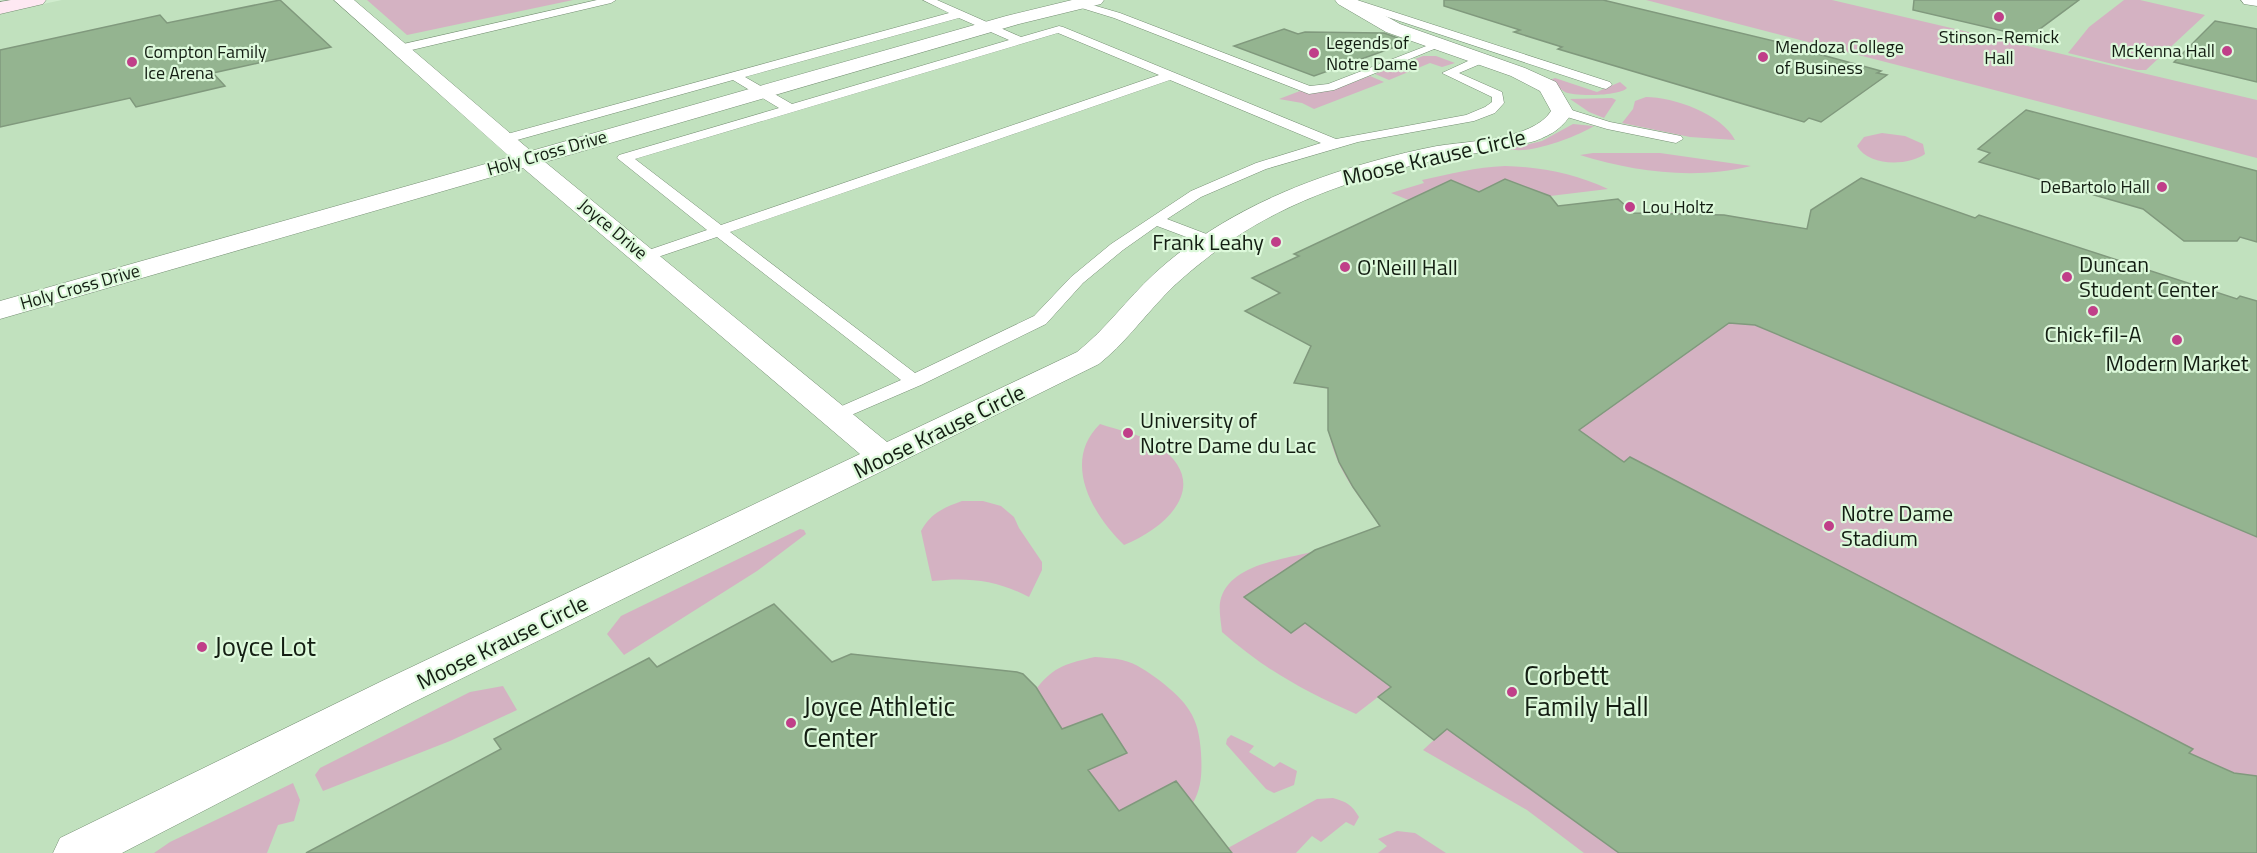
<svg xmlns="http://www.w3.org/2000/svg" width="2257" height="853" viewBox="0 0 2257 853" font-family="'Titillium Web',sans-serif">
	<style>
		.built { fill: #c1e1be }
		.green { fill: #d4b2c2 }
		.building { fill: #94b490; stroke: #80997d; stroke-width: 1.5 }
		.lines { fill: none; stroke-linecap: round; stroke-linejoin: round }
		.lane-casing { stroke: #758e73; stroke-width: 1 }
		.street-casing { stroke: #758e73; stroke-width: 1 }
		.secondary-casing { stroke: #758e73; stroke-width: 1 }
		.lane { fill: #fff; fill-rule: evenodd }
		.street { fill: #fff; fill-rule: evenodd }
		.secondary { fill: #fee8f2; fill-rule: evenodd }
		.poi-dot { fill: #c03f89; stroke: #ddf9db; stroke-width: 2 }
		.labels { text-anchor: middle; stroke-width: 4.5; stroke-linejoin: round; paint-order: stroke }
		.far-poi-label { font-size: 18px; fill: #131d12; stroke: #ddf9db; text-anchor: start }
		.far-street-label { font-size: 18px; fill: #131d12; stroke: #ddf9db }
		.street-label { font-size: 22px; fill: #131d12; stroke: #ddf9db }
		.poi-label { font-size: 22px; fill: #131d12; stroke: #ddf9db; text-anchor: start }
		.near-poi-label { font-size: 27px; fill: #131d12; stroke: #ddf9db; text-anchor: start }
	</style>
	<rect width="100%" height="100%" fill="#d0ecce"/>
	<path class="built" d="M 62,0 L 2257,0 L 2257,853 L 0,853 L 0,13 Z"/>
	<path class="green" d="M 367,0 L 573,0 L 407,35 Z
		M 1646,0 L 1832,0 L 2257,100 L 2257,158 Z
		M 2124,0 L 2140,0 L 2205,15 L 2146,70 L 2137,70 L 2068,53 L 2089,27 Z
		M 1423,56 L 1436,56 L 1455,63 L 1442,67 L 1430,63 L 1389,80 L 1375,74 Z
		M 1370,76 L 1384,82 L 1314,109 L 1302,103 L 1279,99 L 1300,91 L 1330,91 Z
		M 1555,78 L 1597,92 L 1620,82 L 1627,88 C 1620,96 1575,97 1565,92 C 1560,89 1555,84 1550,80 Z
		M 1646,97 C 1673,97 1722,114 1735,140 L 1690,137 L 1622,123 L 1633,109 L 1635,101 Z
		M 1612,98 L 1616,100 L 1604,118 L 1589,112 L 1570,99 Z
		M 1573,124 L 1594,126 C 1576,137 1529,155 1509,149 L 1542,141 Z
		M 1882,133 L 1905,136 L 1923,144 L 1925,154 C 1908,166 1869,167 1857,146 L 1864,137 Z
		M 1593,153 L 1660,153 L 1751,166 C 1694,180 1635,172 1580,155 Z
		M 1505,166 C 1541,167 1576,174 1608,189 L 1550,196 L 1505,179 L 1479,192 L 1451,180 L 1411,201 L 1391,193 L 1424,183 L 1422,180 C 1450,174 1476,167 1505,166 Z
		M 1662,212 L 1724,215 L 1770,222 L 1864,244 L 2257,383 L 2257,853 L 1385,528 C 1361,501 1335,469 1329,432 C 1327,419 1330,403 1331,389 L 1294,383 L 1311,347 L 1634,213 Z
		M 1100,424 C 1118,430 1140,434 1157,445 C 1213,483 1169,527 1124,545 C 1093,515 1061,462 1100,424 Z
		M 962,501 L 983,501 L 1001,506 L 1014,517 L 1019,528 L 1042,562 L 1042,570 L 1029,597 C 997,580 968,577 932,581 L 921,531 C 931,513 943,508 962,501 Z
		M 800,529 L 804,530 L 806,534 L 757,571 L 624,655 L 607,634 L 621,616 Z
		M 1311,552 L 1315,558 L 1244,597 L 1291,633 L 1305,623 L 1391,687 L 1356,714 C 1304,691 1265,670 1222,632 C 1221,622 1218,607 1221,598 C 1232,564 1282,560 1311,552 Z
		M 1095,657 C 1104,658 1114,658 1122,660 C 1136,663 1148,672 1159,680 C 1187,702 1199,716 1201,753 C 1202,771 1202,787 1193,803 L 1176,784 L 1119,811 L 1088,770 L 1127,753 L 1102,714 L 1062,729 L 1037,688 C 1054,666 1068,663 1095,657 Z
		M 503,686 L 517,710 L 450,741 L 323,791 L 315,775 L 320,768 L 470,692 Z
		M 1447,728 L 1619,853 L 1584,853 L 1527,810 L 1423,750 Z
		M 1231,735 L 1254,746 L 1249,752 L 1274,767 L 1280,762 L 1297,771 L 1294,785 L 1274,793 L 1266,789 L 1226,744 L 1227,739 Z
		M 293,783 L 300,800 L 294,821 L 278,825 L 267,853 L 154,853 L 170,842 Z
		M 1333,798 C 1347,802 1352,805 1359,817 L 1354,826 L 1346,822 L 1321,842 L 1312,836 L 1296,853 L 1231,853 L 1228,848 L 1317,799 Z
		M 1397,831 L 1415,833 L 1446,853 L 1378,853 L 1387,846 L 1378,839 Z"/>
	<path class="building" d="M 280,0 L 331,47 L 213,73 L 225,86 L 136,107 L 130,98 L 0,127 L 0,50 L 160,15 L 167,23 Z
		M 1444,0 L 1603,0 L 1790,45 L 1789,46 L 1881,71 L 1877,73 L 1887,75 L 1821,122 L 1809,118 L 1804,122 L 1558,49 L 1562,47 L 1514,32 L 1520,30 L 1444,6 Z
		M 1914,0 L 2079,0 L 2029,37 L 1913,10 Z
		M 2215,21 L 2257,29 L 2257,82 L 2174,62 Z
		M 1284,29 L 1298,34 L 1305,32 L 1384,33 L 1409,42 L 1314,76 L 1234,46 Z
		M 2026,110 L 2257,171 L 2257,242 L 2240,237 L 2237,241 L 2184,241 L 2143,209 L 1979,162 L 1990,153 L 1978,149 Z
		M 1861,178 L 1975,218 L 1979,215 L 2237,299 L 2240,296 L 2257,301 L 2257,537 L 1755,325 L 1729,323 L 1579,430 L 1624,462 L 1630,457 L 2193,749 L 2189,753 L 2234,773 L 2257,776 L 2257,853 L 1619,853 L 1447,729 L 1434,740 L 1378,697 L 1391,687 L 1305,623 L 1291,633 L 1244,597 L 1315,550 L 1380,526 L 1353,487 L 1339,462 L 1328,430 L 1328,388 L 1294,383 L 1311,346 L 1245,311 L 1280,293 L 1252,278 L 1299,256 L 1294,254 L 1451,180 L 1479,192 L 1505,179 L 1550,196 L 1558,206 L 1618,199 L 1634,213 L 1724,215 L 1807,229 L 1811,210 Z
		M 774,604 L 832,662 L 851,654 L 1017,672 L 1023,674 L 1036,687 L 1062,729 L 1102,714 L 1127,753 L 1088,770 L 1119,811 L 1176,781 L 1232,853 L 306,853 L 501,749 L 494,739 L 649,658 L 657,667 Z"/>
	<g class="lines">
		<defs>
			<path id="lane" d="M 597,0 L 616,0 L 611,3 L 399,53 L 393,49 L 399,45 Z
				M 923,0 L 937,0 L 1021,37 L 1059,26 L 1063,27 L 1336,139 L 1466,115 L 1485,107 L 1492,102 L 1492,97 L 1442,73 L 1481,55 L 1485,56 L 1485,62 L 1459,73 L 1502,92 L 1504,103 L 1495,113 L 1474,121 L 1358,142 L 1266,169 L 1201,197 L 1167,219 L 1217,238 L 1219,241 L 1217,244 L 1205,244 L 1157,226 L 1123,250 L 1083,283 L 1046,324 L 921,385 L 835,422 L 828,420 L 825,416 L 828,412 L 901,380 L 717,237 L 652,259 L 640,259 L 638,256 L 640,253 L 707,230 L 617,158 L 619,155 L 779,108 L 733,80 L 510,142 L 505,143 L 498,139 L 500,136 L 949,13 ZM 959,18 L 1009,40 L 792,104 L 745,77 ZM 1058,33 L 1159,75 L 721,225 L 635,159 ZM 1170,80 L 1321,143 L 1256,163 L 1191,191 L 1111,244 L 1071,277 L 1034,316 L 915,373 L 730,232 Z
				M 1348,0 L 1357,0 L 1610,82 L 1612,85 L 1606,89 L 1602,88 L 1348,4 Z
				M 1079,1 L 1120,13 L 1310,86 L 1328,84 L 1434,43 L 1442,43 L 1444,45 L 1334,90 L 1309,94 L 1114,18 L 1075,6 L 1074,4 Z
				M 1562,107 L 1610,122 L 1681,136 L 1683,139 L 1676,143 L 1607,129 L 1557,114 L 1555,111 Z"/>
			<path id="street" d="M 334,0 L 354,0 L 531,151 L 1006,16 L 1072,0 L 1104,0 L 1101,4 L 1019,24 L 545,162 L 887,442 L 1077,352 C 1106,329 1127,299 1154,274 C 1216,217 1294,183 1374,161 C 1395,155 1416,150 1437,146 C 1467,141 1533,140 1551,111 L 1540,91 L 1511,76 L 1386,32 L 1338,4 L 1335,0 L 1357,0 L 1400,24 L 1525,68 L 1556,82 L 1573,111 C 1563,128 1553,134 1535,141 C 1499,151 1464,154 1428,162 C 1354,178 1277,205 1216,251 C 1198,265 1180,279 1164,296 C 1142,319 1124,344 1099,364 L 412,703 L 122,853 L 53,853 L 60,838 L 382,681 L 860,454 L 523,168 L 0,319 L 0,301 L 510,157 Z
				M 2241,0 L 2257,0 L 2257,6 L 2244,4 Z"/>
			<path id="secondary" d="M 11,0 L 46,0 L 43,4 L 0,14 L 0,2 Z"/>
		</defs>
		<use href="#lane" class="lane-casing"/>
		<use href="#street" class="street-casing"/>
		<use href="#secondary" class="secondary-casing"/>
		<use href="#lane" class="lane"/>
		<use href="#street" class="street"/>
		<use href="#secondary" class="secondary"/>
	</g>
	<g class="poi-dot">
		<circle cx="1999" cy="17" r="6"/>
		<circle cx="2227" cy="51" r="6"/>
		<circle cx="1314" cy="53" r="6"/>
		<circle cx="1763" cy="57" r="6"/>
		<circle cx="132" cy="62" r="6"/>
		<circle cx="2162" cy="187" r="6"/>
		<circle cx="1630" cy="207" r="6"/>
		<circle cx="1276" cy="242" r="6"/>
		<circle cx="1345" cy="267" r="6"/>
		<circle cx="2067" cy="277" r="6"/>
		<circle cx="2093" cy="311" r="6"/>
		<circle cx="2177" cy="340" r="6"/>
		<circle cx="1128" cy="433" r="6"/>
		<circle cx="1829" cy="526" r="6"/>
		<circle cx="202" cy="647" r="6"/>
		<circle cx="1512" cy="692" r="6"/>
		<circle cx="791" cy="723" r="6"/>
	</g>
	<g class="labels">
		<g class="far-poi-label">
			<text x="1999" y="43" text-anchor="middle">Stinson-Remick<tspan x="1999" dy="21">Hall</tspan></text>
			<text x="1326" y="49">Legends of<tspan x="1326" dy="21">Notre Dame</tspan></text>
			<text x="1775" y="53">Mendoza College<tspan x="1775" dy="21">of Business</tspan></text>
			<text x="2215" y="57" text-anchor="end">McKenna Hall</text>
			<text x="144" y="58">Compton Family<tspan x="144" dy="21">Ice Arena</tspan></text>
			<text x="2150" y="193" text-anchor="end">DeBartolo Hall</text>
			<text x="1642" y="213">Lou Holtz</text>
		</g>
		<g class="far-street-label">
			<text transform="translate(547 153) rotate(-16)" y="6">Holy Cross Drive</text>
			<text transform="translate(613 229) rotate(40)" y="6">Joyce Drive</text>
			<text transform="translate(80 287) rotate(-16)" y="6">Holy Cross Drive</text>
		</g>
		<g class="street-label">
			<text transform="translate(1434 157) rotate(-13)" y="8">Moose Krause Circle</text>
			<text transform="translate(939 431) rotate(-26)" y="8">Moose Krause Circle</text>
			<text transform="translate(502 642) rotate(-26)" y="8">Moose Krause Circle</text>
		</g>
		<g class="poi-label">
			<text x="1264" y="250" text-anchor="end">Frank Leahy</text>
			<text x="2079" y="272">Duncan<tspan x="2079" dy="25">Student Center</tspan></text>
			<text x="1357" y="275">O'Neill Hall</text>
			<text x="2093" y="342" text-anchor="middle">Chick-fil-A</text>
			<text x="2177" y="371" text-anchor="middle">Modern Market</text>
			<text x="1140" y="428">University of<tspan x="1140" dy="25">Notre Dame du Lac</tspan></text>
			<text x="1841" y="521">Notre Dame<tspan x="1841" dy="25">Stadium</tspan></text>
		</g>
		<g class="near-poi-label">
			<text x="214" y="656">Joyce Lot</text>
			<text x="1524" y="685">Corbett<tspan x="1524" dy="31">Family Hall</tspan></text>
			<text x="803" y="716">Joyce Athletic<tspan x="803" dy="31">Center</tspan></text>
		</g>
	</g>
</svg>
